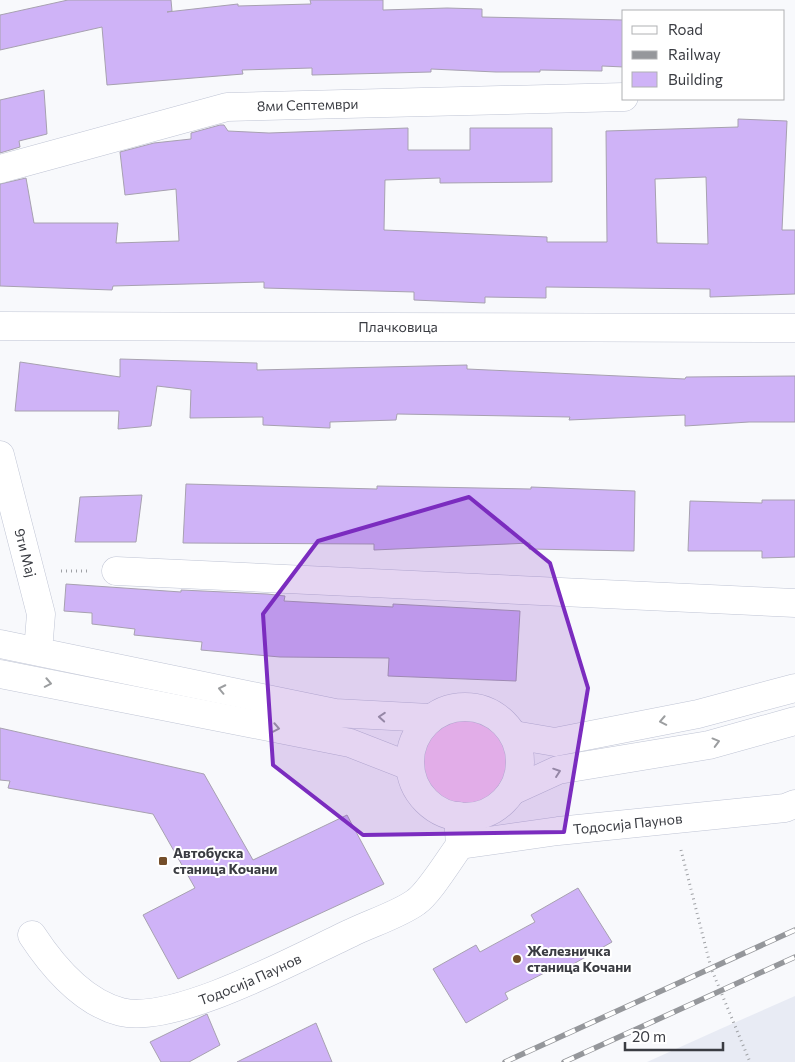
<svg xmlns="http://www.w3.org/2000/svg" width="795" height="1062" viewBox="0 0 795 1062" font-family="Commissioner,sans-serif">
	<style>
		.built { fill: #e8ebf4 }
		.green { fill: #fccef3 }
		.building { fill: #cfb3f7; stroke: #a7a1b0; fill-rule: evenodd }
		.lines { fill: none; stroke-linecap: round; stroke-linejoin: round }
		.minor-casing { stroke: #bfc4d4; stroke-width: 29 }
		.path { stroke: #9fa1a5; stroke-width: 3; stroke-dasharray: 1 4; stroke-linecap: butt }
		.minor { stroke: #fff; stroke-width: 28 }
		.rail-casing { stroke: #95979b; stroke-width: 5.5 }
		.rail { stroke: #fff; stroke-width: 4; stroke-dasharray: 11; stroke-linecap: butt }
		.oneway { stroke: #9c9ea0 }
		.marked { fill: #7b2cbf; fill-opacity: 0.2; stroke: #7b2cbf; stroke-width: 4; stroke-linejoin: round }
		.poi-dot { fill: #744e2a; stroke: #fff; stroke-width: 2 }
		.labels { text-anchor: middle; stroke-width: 4; stroke-linejoin: round; paint-order: stroke }
		.street-label { font-size: 14px; fill: #3a3c42; stroke: #fff }
		.poi-label { font-size: 14px; font-weight: bold; fill: #3a3c42; stroke: #fff; text-anchor: start }
	</style>
	<rect width="100%" height="100%" fill="#f8f9fc"/>
	<path class="built" d="M 795,996 L 795,1062 L 647,1062 L 718,1030 Z"/>
	<path class="green" d="M416 762a49 49 0 1 1 98 0a49 49 0 1 1-98 0Z"/>
	<path class="building" d="M 68,0 L 171,0 L 172,11 L 167,12 L 238,4 L 238,6 L 311,4 L 310,0 L 383,0 L 383,10 L 447,8 L 482,9 L 482,17 L 624,20 L 624,67 L 602,66 L 602,71 L 540,70 L 540,72 L 496,72 L 431,69 L 431,72 L 312,75 L 312,68 L 242,70 L 243,74 L 107,85 L 102,27 L 0,50 L 0,15 Z
		M 44,90 L 47,134 L 19,141 L 20,147 L 0,153 L 0,100 Z
		M 738,119 L 787,121 L 782,230 L 795,230 L 795,294 L 710,297 L 710,289 L 546,287 L 546,298 L 485,297 L 485,303 L 414,300 L 414,292 L 264,288 L 264,282 L 113,286 L 112,290 L 0,286 L 0,184 L 26,178 L 34,223 L 118,223 L 116,243 L 179,241 L 176,189 L 125,195 L 120,152 L 154,143 L 191,139 L 191,133 L 220,125 L 224,125 L 228,131 L 269,133 L 408,128 L 408,150 L 470,150 L 470,128 L 552,128 L 552,182 L 440,183 L 440,178 L 385,180 L 384,230 L 547,237 L 547,242 L 607,242 L 606,131 L 738,127 ZM 706,177 L 708,244 L 657,243 L 655,179 Z
		M 120,359 L 257,363 L 257,370 L 467,365 L 467,369 L 685,379 L 686,377 L 795,376 L 795,422 L 749,422 L 685,426 L 685,415 L 569,420 L 570,417 L 397,414 L 396,420 L 330,422 L 330,428 L 263,425 L 263,417 L 190,418 L 191,390 L 157,386 L 151,426 L 118,429 L 119,411 L 15,411 L 20,362 L 120,377 Z
		M 186,484 L 377,489 L 377,486 L 531,489 L 531,487 L 635,491 L 634,551 L 529,549 L 530,543 L 374,550 L 374,544 L 183,543 Z
		M 142,495 L 136,542 L 75,542 L 80,497 Z
		M 762,500 L 795,500 L 795,557 L 762,558 L 762,551 L 688,551 L 690,501 L 762,503 Z
		M 66,584 L 181,592 L 181,590 L 267,594 L 285,596 L 284,601 L 393,607 L 393,604 L 520,611 L 516,681 L 388,676 L 389,658 L 280,657 L 201,650 L 202,642 L 134,635 L 135,629 L 92,624 L 92,613 L 64,611 Z
		M 0,728 L 204,774 L 253,860 L 347,815 L 384,884 L 178,979 L 143,915 L 195,888 L 153,814 L 8,788 L 10,781 L 0,780 Z
		M 578,888 L 612,942 L 561,971 L 558,966 L 505,993 L 508,999 L 466,1023 L 433,969 L 476,945 L 480,952 L 535,922 L 531,915 Z
		M 207,1014 L 220,1045 L 189,1062 L 161,1062 L 150,1042 Z
		M 316,1023 L 332,1062 L 237,1062 Z"/>
	<g class="lines">
		<defs>
			<g id="minor">
				<path id="s1" d="M 0,169 L 227,107 L 624,97"/>
				<path id="s2" d="M 0,326 L 795,328"/>
				<path id="s3" d="M 0,455 L 41,614 L 38,651"/>
				<path d="M 116,571 L 795,603"/>
				<path d="M 0,644 L 335,713 L 430,718"/>
				<path d="M 0,674 L 350,743 L 409,766"/>
				<circle cx="465" cy="762" r="55"/>
				<path d="M 514,735 L 555,742 L 698,714 L 795,688"/>
				<path d="M 512,791 L 558,770 L 709,745 L 795,721"/>
				<path id="s4" d="M 460,845 L 558,831 L 785,808 L 795,804"/>
				<path id="s5" d="M 32,935 C 53,967 82,1002 121,1012 C 175,1025 299,957 351,933 C 369,924 400,914 416,902 C 429,893 449,860 460,845 L 458,816"/>
			</g>
		</defs>
		<use href="#minor" class="minor-casing"/>
		<path class="path" d="M 61,571 L 87,571
			M 681,850 L 711,968 L 750,1062"/>
		<use href="#minor" class="minor"/>
		<defs>
			<path id="rail" d="M 505,1062 L 795,930
				M 564,1062 L 795,957"/>
		</defs>
		<use href="#rail" class="rail-casing"/>
		<use href="#rail" class="rail"/>
	</g>
	<defs><path id="oneway-chevron" d="M-2-3.5L2.5 0L-2 3.5" fill="none" stroke-width="1.6" stroke-linecap="round" stroke-linejoin="round" transform="scale(1.25)"/></defs>
	<g class="oneway">
		<use href="#oneway-chevron" transform="translate(48 683) rotate(11)"/>
		<use href="#oneway-chevron" transform="translate(222 689) rotate(-168)"/>
		<use href="#oneway-chevron" transform="translate(382 717) rotate(-176)"/>
		<use href="#oneway-chevron" transform="translate(663 721) rotate(169)"/>
		<use href="#oneway-chevron" transform="translate(276 728) rotate(11)"/>
		<use href="#oneway-chevron" transform="translate(716 742) rotate(-15)"/>
		<use href="#oneway-chevron" transform="translate(557 772) rotate(-19)"/>
	</g>
	<path class="marked" d="M 469,497 L 550,563 L 588,688 L 564,832 L 363,835 L 273,765 L 263,614 L 318,541 Z"/>
	<g class="poi-dot">
		<rect x="158" y="856" width="10" height="10" rx="2.5"/>
		<circle cx="517" cy="959" r="5"/>
	</g>
	<g class="labels">
		<g class="street-label">
			<text dy="5" stroke="none"><textPath href="#s1" startOffset="316">8ми Септември</textPath></text>
			<text dy="5" stroke="none"><textPath href="#s2" startOffset="398">Плачковица</textPath></text>
			<text dy="5" stroke="none"><textPath href="#s3" startOffset="101">9ти Мај</textPath></text>
			<text dy="5" stroke="none"><textPath href="#s4" startOffset="169">Тодосија Паунов</textPath></text>
			<text dy="5" stroke="none"><textPath href="#s5" startOffset="255">Тодосија Паунов</textPath></text>
		</g>
		<g class="poi-label">
			<text x="173" y="858">Автобуска<tspan x="173" dy="16">станица Кочани</tspan></text>
			<text x="527" y="956">Железничка<tspan x="527" dy="16">станица Кочани</tspan></text>
		</g>
	</g>
	<rect x="622" y="10" width="162" height="90" fill="#ffffff" stroke="#b0b1b3"/>
	<rect x="632" y="26" width="25" height="8" fill="#ffffff" stroke="#b0b1b3"/>
	<text x="668" y="35" font-size="15" fill="#3a3c42">Road</text>
	<rect x="632" y="51" width="25" height="8" fill="#95979b" stroke="#b0b1b3"/>
	<text x="668" y="60" font-size="15" fill="#3a3c42">Railway</text>
	<rect x="632" y="72" width="25" height="15" fill="#cfb3f7" stroke="#b0b1b3"/>
	<text x="668" y="85" font-size="15" fill="#3a3c42">Building</text>
	<path d="M625 1042v8h98v-8" fill="none" stroke="#3a3c42" stroke-width="2.5"/>
	<text x="632" y="1042" font-size="15" fill="#3a3c42" stroke="#ffffff" stroke-width="4" paint-order="stroke">20 m</text>
</svg>
